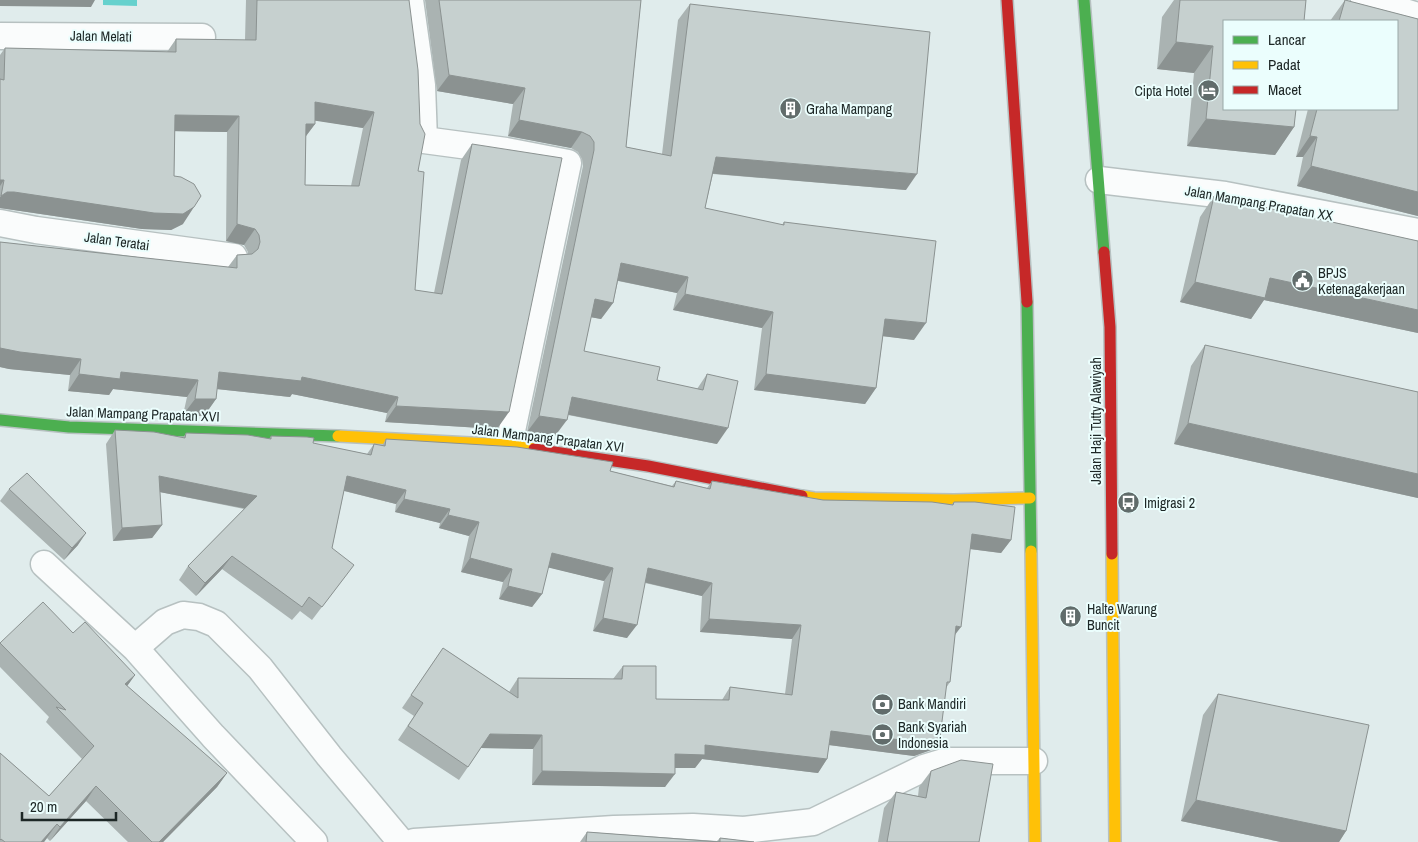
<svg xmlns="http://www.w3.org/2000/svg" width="1418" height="842" viewBox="0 0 1418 842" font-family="'Archivo Narrow',sans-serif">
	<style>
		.water { fill: #66d1cd }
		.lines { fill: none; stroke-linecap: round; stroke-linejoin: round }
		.street-casing { stroke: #b7c1c1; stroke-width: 29 }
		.fast-casing { stroke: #b7c1c1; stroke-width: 14 }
		.slow-casing { stroke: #b7c1c1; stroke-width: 14 }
		.jam-casing { stroke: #b7c1c1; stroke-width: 14 }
		.street { stroke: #fafcfc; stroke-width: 26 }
		.fast { stroke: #4caf50; stroke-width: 11 }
		.slow { stroke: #ffc107; stroke-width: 11 }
		.jam { stroke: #c62828; stroke-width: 11 }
		.wall { fill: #aab3b2; fill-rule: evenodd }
		.shaded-wall { fill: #8b9291 }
		.building { fill: #c6d0cf; stroke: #8b9291; fill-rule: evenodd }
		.labels { text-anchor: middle; stroke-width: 4; stroke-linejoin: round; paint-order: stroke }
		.street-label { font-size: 14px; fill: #1d2726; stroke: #ebfefd }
		.poi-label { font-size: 14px; fill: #1d2726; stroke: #ebfefd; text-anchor: start }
	</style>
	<rect width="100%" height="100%" fill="#e0ecec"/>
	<path class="water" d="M 103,0 L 137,0 L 137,6 L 103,5 Z"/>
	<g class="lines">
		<defs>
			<path id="street" d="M 410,0 L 422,85 L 424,140 L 506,151 L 568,163 L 509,445
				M 1364,0 L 1418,16
				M 0,36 L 202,37
				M 1099,180 L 1225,195 L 1418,232
				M 0,223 L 36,230 L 234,257
				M 44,564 L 135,648 L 213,736 L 314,842
				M 135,648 L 165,622 L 183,615 L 199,617 L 216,624 L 260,668 L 329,756 L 401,842
				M 414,842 L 614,829 L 693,827 L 744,830 L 813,822 L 924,768 L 947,761 L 1034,761"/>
			<path id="fast" d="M 1084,0 L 1104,252
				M 1027,302 L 1031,551
				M 0,420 L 69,427 L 338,436"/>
			<path id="slow" d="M 338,436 L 509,445 L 534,449
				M 802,496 L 814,498 L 954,500 L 1030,498
				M 1031,551 L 1035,842
				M 1112,554 L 1115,842"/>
			<path id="jam" d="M 1007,0 L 1027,302
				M 1104,252 L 1110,327 L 1112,554
				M 534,449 L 648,466 L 802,496"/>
		</defs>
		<use href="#street" class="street-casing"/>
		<use href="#fast" class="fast-casing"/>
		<use href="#slow" class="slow-casing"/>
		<use href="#jam" class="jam-casing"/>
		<use href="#street" class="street"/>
		<use href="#fast" class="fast"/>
		<use href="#slow" class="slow"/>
		<use href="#jam" class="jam"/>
	</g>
	<path class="wall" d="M 246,0 L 409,0 L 418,171 L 415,290 L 434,293 L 461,160 L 472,144 L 497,429 L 385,422 L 387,413 L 292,394 L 290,397 L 217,389 L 216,399 L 204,416 L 183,415 L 187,397 L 113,389 L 109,395 L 68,391 L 70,375 L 9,369 L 0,367 L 0,242 L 228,267 L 237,255 L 248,254 L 248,252 L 244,245 L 226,241 L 227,132 L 175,131 L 174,176 L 183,224 L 171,230 L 142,229 L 0,208 L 0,55 L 5,48 L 167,52 L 176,39 L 245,40 ZM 315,120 L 363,128 L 351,186 L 305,185 L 306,136 L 315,124 Z
		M 425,0 L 641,0 L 626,147 L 662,154 L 678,20 L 690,4 L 906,190 L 713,174 L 705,208 L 782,225 L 784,222 L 914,340 L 883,336 L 876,388 L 865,404 L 754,390 L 762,328 L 673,310 L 677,293 L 618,281 L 613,303 L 601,319 L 591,317 L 584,351 L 657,380 L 697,389 L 707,374 L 717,444 L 568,415 L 555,436 L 527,432 L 583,166 L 582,159 L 578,152 L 571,148 L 508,136 L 513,104 L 437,91 Z
		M 1174,0 L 1306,0 L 1294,127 L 1275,155 L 1187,146 L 1194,73 L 1157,69 L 1162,17 Z
		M 1345,0 L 1418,19 L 1418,216 L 1297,186 L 1303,157 L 1296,157 L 1308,109 L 1397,109 L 1397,21 L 1330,21 Z
		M 1214,196 L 1418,241 L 1418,333 L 1264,300 L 1251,319 L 1180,302 L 1200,217 Z
		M 1205,345 L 1418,392 L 1418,498 L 1174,444 L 1191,366 Z
		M 115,430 L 183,438 L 186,433 L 269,439 L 271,436 L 367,454 L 374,444 L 382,446 L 386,439 L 610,471 L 672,486 L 676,481 L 707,488 L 712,481 L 823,500 L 952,504 L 954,502 L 1011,540 L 1001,553 L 970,549 L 955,635 L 950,682 L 946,688 L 940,737 L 931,750 L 914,756 L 829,745 L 827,759 L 818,773 L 702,759 L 695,768 L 675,768 L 665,787 L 532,785 L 533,749 L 481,748 L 459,780 L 398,740 L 414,716 L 402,708 L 443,648 L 509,692 L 518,678 L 613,679 L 623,666 L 656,699 L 722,700 L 730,687 L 785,694 L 792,639 L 700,632 L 702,596 L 645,583 L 627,638 L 593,631 L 604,581 L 548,567 L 542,594 L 532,607 L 499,599 L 503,582 L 461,572 L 469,536 L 439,528 L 440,523 L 395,512 L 396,504 L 344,491 L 332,548 L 344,578 L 312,620 L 300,611 L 292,620 L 222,569 L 196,596 L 179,580 L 188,566 L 244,509 L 160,492 L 162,525 L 152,538 L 113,541 L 106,444 Z
		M 9,489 L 78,545 L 64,560 L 0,501 Z
		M 73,633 L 135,675 L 127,686 L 227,773 L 217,787 L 163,842 L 128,842 L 86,801 L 50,841 L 47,838 L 44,842 L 0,842 L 0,753 L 49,796 L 82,759 L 46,722 L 49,717 L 0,667 L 0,643 Z
		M 1218,694 L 1346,831 L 1339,842 L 1281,842 L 1181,821 L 1203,715 Z
		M 931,771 L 979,842 L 878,842 L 884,808 L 896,792 L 918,796 L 919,787 Z
		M 587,832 L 717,841 L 720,838 L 754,842 L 580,842 Z"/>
	<path class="shaded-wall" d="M 0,0 L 95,0 L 91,7 L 0,6 Z
		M 1176,42 L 1213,46 L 1194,73 L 1157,69 Z
		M 449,75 L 525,88 L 513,104 L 437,91 Z
		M 315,102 L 374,112 L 363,128 L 304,119 Z
		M 175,115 L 239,116 L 227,132 L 163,131 Z
		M 1206,119 L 1294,127 L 1275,155 L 1187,146 Z
		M 519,120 L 582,132 L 571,148 L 508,136 Z
		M 306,124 L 315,124 L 303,140 Z
		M 1310,136 L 1317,137 L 1303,157 L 1296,157 Z
		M 716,157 L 917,174 L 906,190 L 705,173 Z
		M 1311,166 L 1418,192 L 1418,216 L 1297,186 Z
		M 0,180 L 4,180 L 0,186 Z
		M 7,192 L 14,192 L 194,207 L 183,224 L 171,230 L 142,229 L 0,208 L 0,197 Z
		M 237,224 L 255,229 L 244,245 L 226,241 Z
		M 621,263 L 688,277 L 677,293 L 610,279 Z
		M 1270,278 L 1418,310 L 1418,333 L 1264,300 L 1251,319 L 1180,302 L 1195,282 Z
		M 685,294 L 773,312 L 762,328 L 673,310 Z
		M 595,299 L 613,303 L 601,319 L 584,316 Z
		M 885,319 L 926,323 L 914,340 L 873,335 Z
		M 0,348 L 81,359 L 70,375 L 9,369 L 0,367 Z
		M 121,372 L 198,380 L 187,397 L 113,389 L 109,395 L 68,391 L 79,374 Z
		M 219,372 L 302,377 L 398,397 L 387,413 L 292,394 L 290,397 L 207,388 Z
		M 766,374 L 876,388 L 865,404 L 754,390 Z
		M 572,397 L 728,428 L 717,444 L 560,413 Z
		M 195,399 L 216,399 L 204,416 L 183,415 Z
		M 396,406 L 509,412 L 497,429 L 385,422 Z
		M 539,416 L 567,420 L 555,436 L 527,432 Z
		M 1188,423 L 1418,474 L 1418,498 L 1174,444 Z
		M 159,476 L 257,496 L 248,509 L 149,490 Z
		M 347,476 L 406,490 L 396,504 L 337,489 Z
		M 404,499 L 450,509 L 440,523 L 395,512 Z
		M 448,515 L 479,522 L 469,536 L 439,528 Z
		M 162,525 L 152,538 L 113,541 L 122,528 Z
		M 86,533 L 78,545 L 64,560 L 72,548 Z
		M 972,534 L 1011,540 L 1001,553 L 962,548 Z
		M 552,553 L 613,568 L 604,581 L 542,566 Z
		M 232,556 L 222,569 L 196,596 L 205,583 Z
		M 470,558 L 512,569 L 503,582 L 461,572 Z
		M 648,568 L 712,583 L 702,596 L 639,581 Z
		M 508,586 L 542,594 L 532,607 L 499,599 Z
		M 603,618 L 637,625 L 627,638 L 593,631 Z
		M 709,619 L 801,625 L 792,639 L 700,632 Z
		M 956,626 L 961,627 L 951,640 Z
		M 135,675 L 125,689 L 125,684 Z
		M 831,731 L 940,737 L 931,750 L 914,756 L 821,744 Z
		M 490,734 L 542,735 L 533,749 L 480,748 Z
		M 705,745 L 827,759 L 818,773 L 702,759 L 695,768 L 665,768 L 675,754 Z
		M 542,771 L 675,774 L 665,787 L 532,785 Z
		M 227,773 L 217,787 L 163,842 L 159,842 Z
		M 96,786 L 86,801 L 50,841 L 60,827 Z
		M 1196,800 L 1346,831 L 1339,842 L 1281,842 L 1181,821 Z
		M 57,824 L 44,842 L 41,842 Z"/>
	<path class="building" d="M 257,0 L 409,0 L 418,70 L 420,124 L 425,134 L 418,171 L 424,172 L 415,290 L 442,294 L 472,144 L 562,158 L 509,412 L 396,406 L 398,397 L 302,377 L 301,381 L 219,372 L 216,399 L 195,399 L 198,380 L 121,372 L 120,379 L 79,374 L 81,359 L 20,352 L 0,348 L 0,242 L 237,268 L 237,255 L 252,254 L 258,249 L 260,242 L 259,235 L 255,229 L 237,224 L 239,116 L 175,115 L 174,176 L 181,177 L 194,184 L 201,196 L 194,207 L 183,214 L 154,213 L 14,192 L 7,192 L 1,196 L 4,180 L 0,180 L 0,79 L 4,80 L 5,48 L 176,52 L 176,39 L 256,40 ZM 315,102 L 374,112 L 359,186 L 305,185 L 306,124 L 315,124 Z
		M 439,0 L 641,0 L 626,147 L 671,156 L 690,4 L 930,32 L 917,174 L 716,157 L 705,208 L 784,225 L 784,222 L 936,241 L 926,323 L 885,319 L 876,388 L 766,374 L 773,312 L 685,294 L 688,277 L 621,263 L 613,303 L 595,299 L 584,351 L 660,367 L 657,380 L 703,390 L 707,374 L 738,381 L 728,428 L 572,397 L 567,420 L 539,416 L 594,150 L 594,142 L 590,136 L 582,132 L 519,120 L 525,88 L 449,75 Z
		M 1180,0 L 1306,0 L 1304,21 L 1224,21 L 1224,109 L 1296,109 L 1294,127 L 1206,119 L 1213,46 L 1176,42 Z
		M 1345,0 L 1418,19 L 1418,192 L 1311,166 L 1317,137 L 1310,136 L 1317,109 L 1397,109 L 1397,21 L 1339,21 Z
		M 1214,196 L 1418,241 L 1418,310 L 1270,278 L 1265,298 L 1195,282 Z
		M 1205,345 L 1418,392 L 1418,474 L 1188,423 Z
		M 115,430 L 154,432 L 185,438 L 186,433 L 248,435 L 271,439 L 271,436 L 307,437 L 314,438 L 313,443 L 371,455 L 374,444 L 385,446 L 386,439 L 517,447 L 613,462 L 610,471 L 674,487 L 676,481 L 710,489 L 712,481 L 823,500 L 932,502 L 953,505 L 954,502 L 975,502 L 1015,507 L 1011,540 L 972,534 L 961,627 L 956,626 L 950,682 L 947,682 L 940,737 L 924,743 L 831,731 L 827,759 L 705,745 L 705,755 L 675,754 L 675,774 L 542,771 L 542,735 L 490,734 L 468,767 L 408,726 L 423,703 L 411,695 L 443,648 L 518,698 L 518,678 L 622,679 L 623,666 L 656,666 L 656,699 L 729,700 L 730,687 L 792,695 L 801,625 L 709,619 L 712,583 L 648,568 L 637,625 L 603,618 L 613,568 L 552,553 L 542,594 L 508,586 L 512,569 L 470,558 L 479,522 L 448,515 L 450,509 L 404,499 L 406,490 L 347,476 L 332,548 L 354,565 L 322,607 L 309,597 L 302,607 L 232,556 L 205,583 L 188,566 L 257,496 L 159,476 L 162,525 L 122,528 Z
		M 27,473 L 86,533 L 72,548 L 9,489 Z
		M 43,602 L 73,633 L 85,622 L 135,675 L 125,684 L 227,773 L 159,842 L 152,842 L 96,786 L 60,827 L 57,824 L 41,842 L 5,842 L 1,839 L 0,840 L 0,753 L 49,796 L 94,746 L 56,707 L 66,710 L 0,643 Z
		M 1218,694 L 1369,725 L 1346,831 L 1196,800 Z
		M 961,760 L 993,764 L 979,842 L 887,842 L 896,792 L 926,798 L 931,771 Z
		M 587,832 L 720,842 L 720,838 L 754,842 L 586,842 Z"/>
	<defs>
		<symbol id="hotel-disc" viewBox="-11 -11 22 22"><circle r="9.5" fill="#616c6b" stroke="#ebfefd"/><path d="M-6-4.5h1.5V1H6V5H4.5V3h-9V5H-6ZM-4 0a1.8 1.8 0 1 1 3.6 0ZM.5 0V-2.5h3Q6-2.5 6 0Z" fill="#fff"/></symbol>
		<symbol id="building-disc" viewBox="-11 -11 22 22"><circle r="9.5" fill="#616c6b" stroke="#ebfefd"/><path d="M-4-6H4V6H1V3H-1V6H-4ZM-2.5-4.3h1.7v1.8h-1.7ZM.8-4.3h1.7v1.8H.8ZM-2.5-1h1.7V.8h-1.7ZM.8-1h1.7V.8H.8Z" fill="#fff"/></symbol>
		<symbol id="civic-disc" viewBox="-11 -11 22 22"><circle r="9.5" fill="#616c6b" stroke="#ebfefd"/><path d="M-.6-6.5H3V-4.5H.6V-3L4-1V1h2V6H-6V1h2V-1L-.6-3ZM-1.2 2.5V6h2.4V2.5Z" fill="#fff"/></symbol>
		<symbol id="bus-disc" viewBox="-11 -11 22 22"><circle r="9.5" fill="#616c6b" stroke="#ebfefd"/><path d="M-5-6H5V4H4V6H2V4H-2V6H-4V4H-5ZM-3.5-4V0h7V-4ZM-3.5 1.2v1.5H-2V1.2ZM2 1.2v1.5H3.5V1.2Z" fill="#fff"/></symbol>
		<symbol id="bank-disc" viewBox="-11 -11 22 22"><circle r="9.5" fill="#616c6b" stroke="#ebfefd"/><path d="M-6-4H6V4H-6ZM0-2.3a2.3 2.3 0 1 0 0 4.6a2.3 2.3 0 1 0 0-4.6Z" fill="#fff"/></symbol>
	</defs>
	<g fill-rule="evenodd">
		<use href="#hotel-disc" x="1196" y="78" width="25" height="25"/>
		<use href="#building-disc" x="778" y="96" width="25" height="25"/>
		<use href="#civic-disc" x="1290" y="268" width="25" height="25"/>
		<use href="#bus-disc" x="1116" y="490" width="25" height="25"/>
		<use href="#building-disc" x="1058" y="604" width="25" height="25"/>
		<use href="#bank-disc" x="870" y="692" width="25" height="25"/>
		<use href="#bank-disc" x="870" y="722" width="25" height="25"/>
	</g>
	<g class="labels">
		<g class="street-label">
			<text transform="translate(101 36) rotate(1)" y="5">Jalan Melati</text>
			<text transform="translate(1259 203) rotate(10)" y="5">Jalan Mampang Prapatan XX</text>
			<text transform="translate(117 241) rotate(8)" y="5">Jalan Teratai</text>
			<text transform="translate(143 414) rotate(2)" y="5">Jalan Mampang Prapatan XVI</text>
			<text transform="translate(1096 421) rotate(-90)" y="5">Jalan Haji Tutty Alawiyah</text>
			<text transform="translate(548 438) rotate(7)" y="5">Jalan Mampang Prapatan XVI</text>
		</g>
		<g class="poi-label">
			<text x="1192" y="96" text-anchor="end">Cipta Hotel</text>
			<text x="806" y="114">Graha Mampang</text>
			<text x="1318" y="278">BPJS<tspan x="1318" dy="16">Ketenagakerjaan</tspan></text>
			<text x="1144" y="508">Imigrasi 2</text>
			<text x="1087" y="614">Halte Warung<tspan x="1087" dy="16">Buncit</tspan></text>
			<text x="898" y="709">Bank Mandiri</text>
			<text x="898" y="732">Bank Syariah<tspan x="898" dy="16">Indonesia</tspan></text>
		</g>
	</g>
	<rect x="1223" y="20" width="175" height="90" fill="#ebfefd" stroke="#99a8a7"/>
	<rect x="1233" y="36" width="25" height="8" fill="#4caf50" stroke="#99a8a7"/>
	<text x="1268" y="45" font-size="15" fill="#1d2726">Lancar</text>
	<rect x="1233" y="61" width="25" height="8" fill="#ffc107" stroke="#99a8a7"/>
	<text x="1268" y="70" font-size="15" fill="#1d2726">Padat</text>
	<rect x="1233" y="86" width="25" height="8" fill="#c62828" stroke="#99a8a7"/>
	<text x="1268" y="95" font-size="15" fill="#1d2726">Macet</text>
	<path d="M22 812v8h94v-8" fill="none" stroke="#1d2726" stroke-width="2.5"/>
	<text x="30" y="812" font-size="15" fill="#1d2726" stroke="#ebfefd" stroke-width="4" paint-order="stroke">20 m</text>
</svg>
